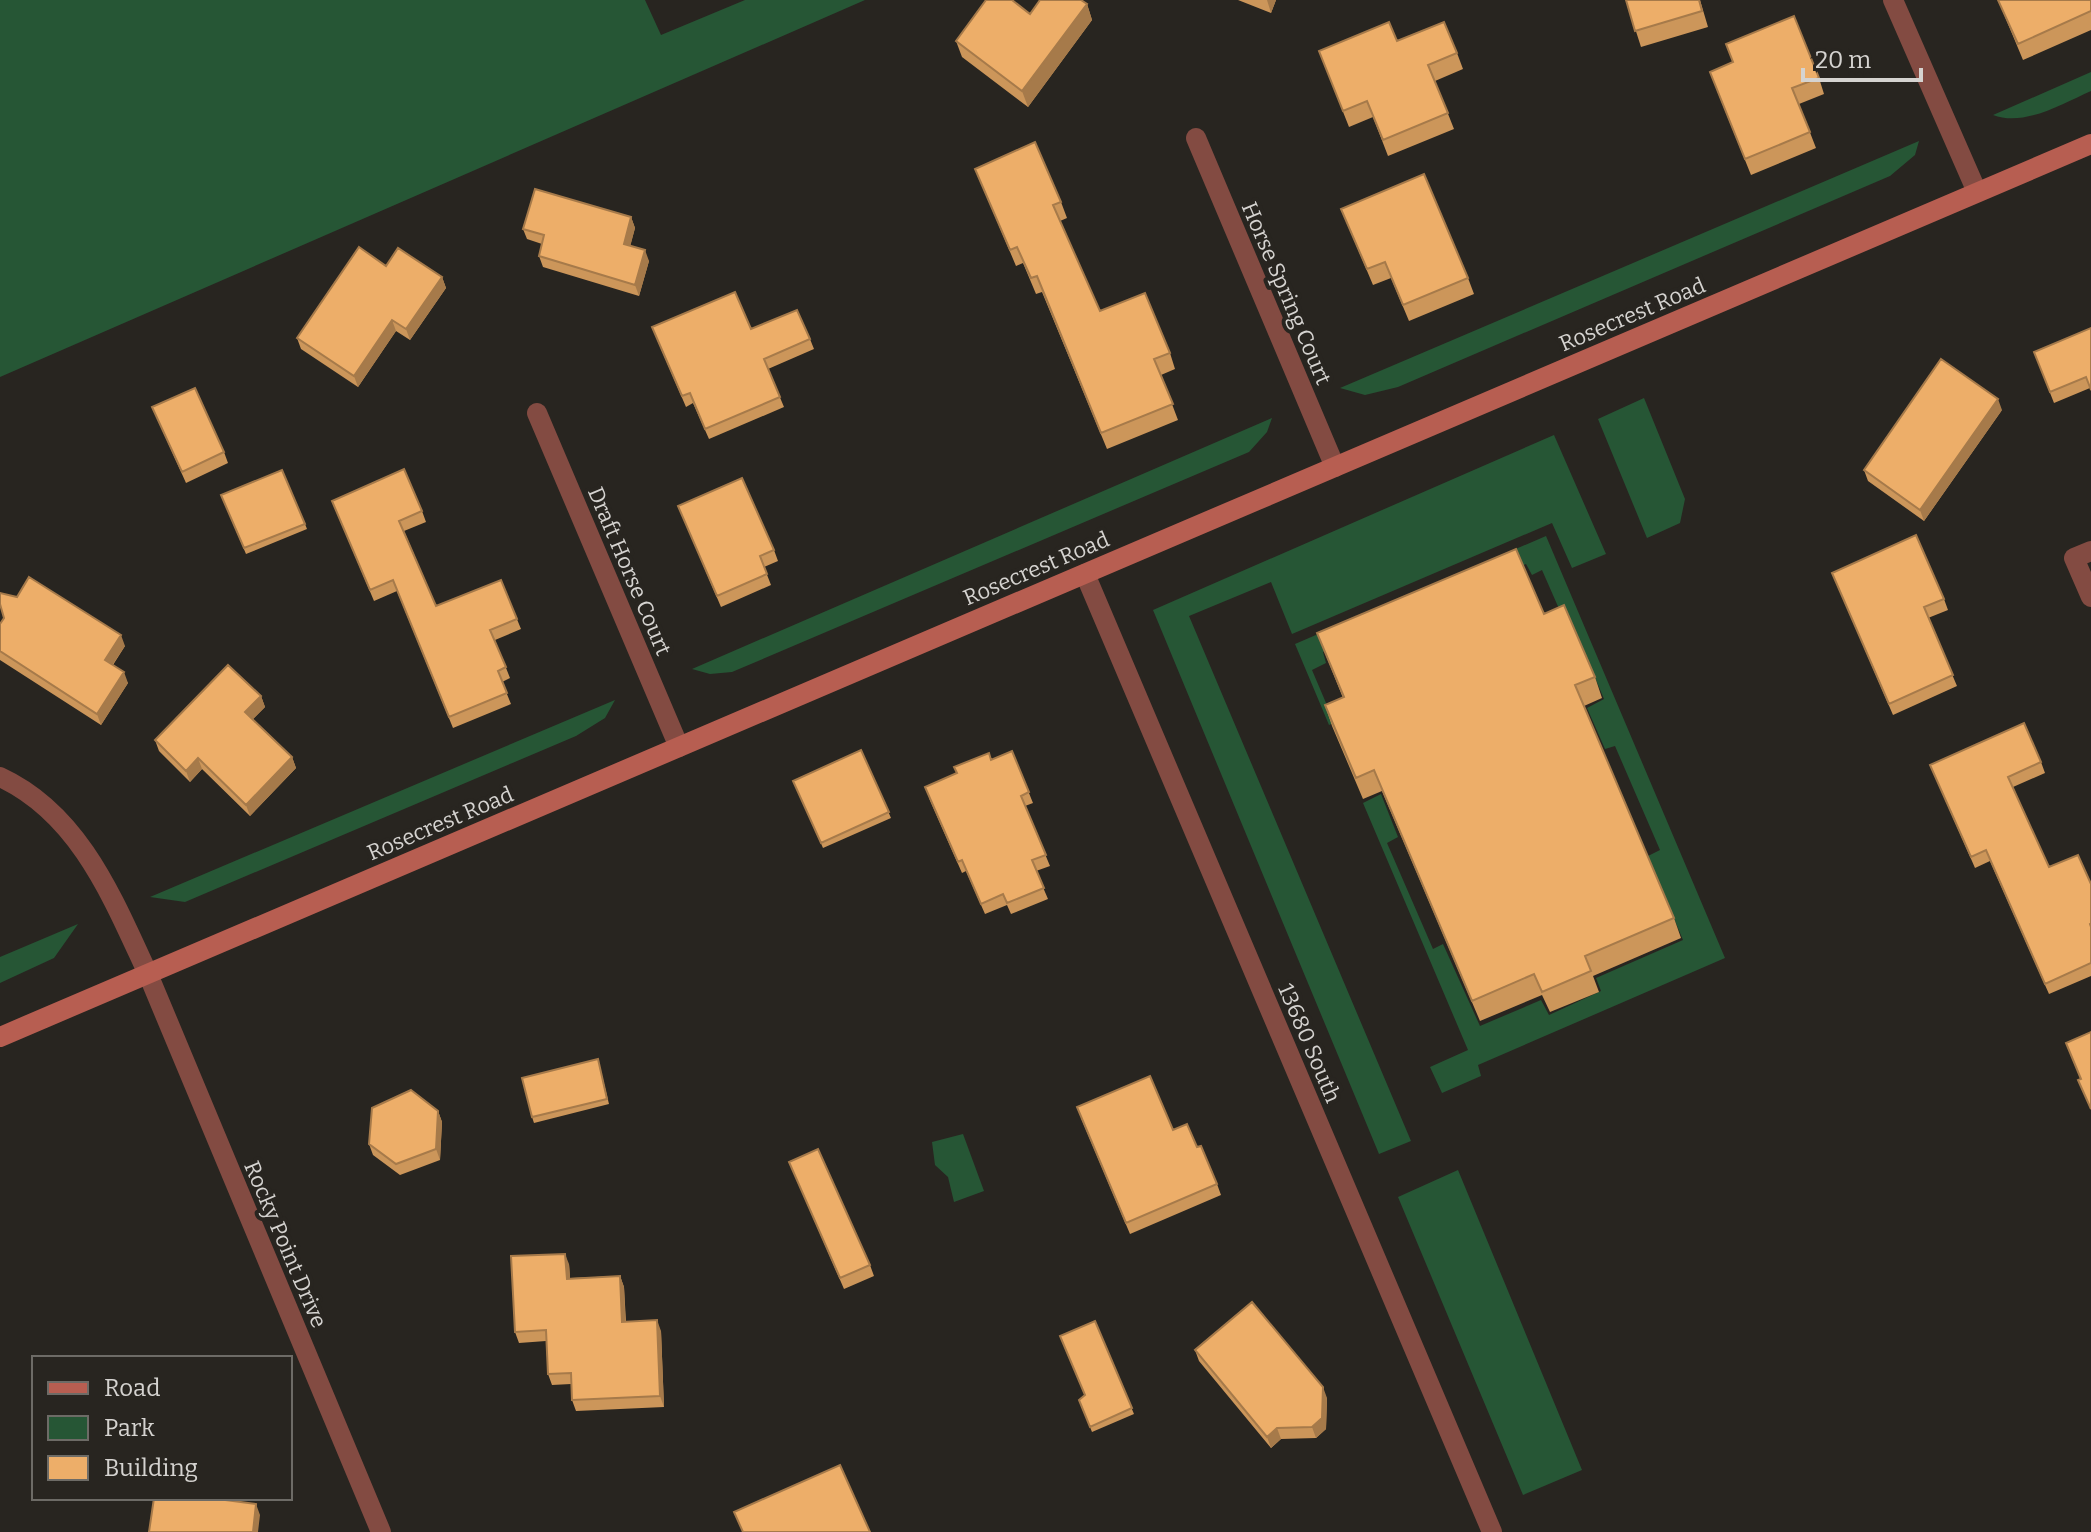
<svg xmlns="http://www.w3.org/2000/svg" width="2091" height="1532" viewBox="0 0 2091 1532" font-family="Bitter,serif">
	<style>
		.green { fill: #265635 }
		.lines { fill: none; stroke-linecap: round; stroke-linejoin: round }
		.street { stroke: #834b42; stroke-width: 20 }
		.secondary { stroke: #b75e51; stroke-width: 20 }
		.wall { fill: #cc965a }
		.shaded-wall { fill: #a67a4a }
		.building { fill: #edae69; stroke: #a67a4a; stroke-width: 2 }
		.labels { text-anchor: middle; stroke-width: 8; stroke-linejoin: round; paint-order: stroke }
		.street-label { font-size: 22px; fill: #d5d3d0; stroke: #282520 }
	</style>
	<rect width="100%" height="100%" fill="#282520"/>
	<path class="green" d="M 0,0 L 645,0 L 661,35 L 745,0 L 865,0 L 0,377 Z
		M 2091,72 L 2091,91 C 2062,104 2024,127 1993,115 Z
		M 1919,141 L 1915,155 L 1890,176 L 1398,387 L 1365,395 L 1340,388 Z
		M 1644,398 L 1685,499 L 1680,523 L 1647,538 L 1598,419 Z
		M 1272,418 L 1267,432 L 1249,452 L 732,672 L 710,674 L 692,669 Z
		M 1554,435 L 1606,554 L 1572,568 L 1552,523 L 1292,634 L 1271,582 L 1189,616 L 1411,1141 L 1379,1154 L 1153,610 Z
		M 1546,536 L 1725,958 L 1478,1065 L 1481,1076 L 1442,1093 L 1430,1067 L 1468,1050 L 1363,803 L 1381,794 L 1398,837 L 1387,843 L 1433,949 L 1443,944 L 1480,1026 L 1541,1000 L 1549,1015 L 1601,991 L 1596,978 L 1683,940 L 1648,856 L 1660,850 L 1615,746 L 1605,749 L 1587,708 L 1604,699 L 1573,625 L 1560,611 L 1542,570 L 1532,575 L 1526,564 L 1323,652 L 1326,663 L 1312,670 L 1329,710 L 1347,717 L 1329,725 L 1295,644 Z
		M 615,700 L 605,718 L 576,736 L 185,902 L 150,897 Z
		M 78,924 L 54,958 L 0,983 L 0,957 Z
		M 963,1134 L 984,1191 L 954,1202 L 948,1177 L 935,1165 L 932,1142 Z
		M 1458,1170 L 1582,1470 L 1523,1495 L 1398,1197 Z"/>
	<g class="lines">
		<path class="street" d="M 1893,0 L 1977,192
			M 1196,138 L 1335,467
			M 537,413 L 679,747
			M 2091,551 L 2074,558 L 2091,597
			M 1085,574 L 1492,1532
			M 0,777 C 80,814 113,899 148,974 L 381,1532"/>
		<path class="secondary" d="M 0,1037 L 2091,144"/>
	</g>
	<path class="wall" d="M 1238,0 L 1276,0 L 1271,13 Z
		M 1626,0 L 1700,0 L 1708,27 L 1641,47 Z
		M 1998,0 L 2091,0 L 2091,30 L 2023,60 Z
		M 1087,4 L 1092,20 L 1028,107 L 962,57 L 956,41 L 1030,14 Z
		M 1397,41 L 1457,53 L 1463,69 L 1435,81 L 1454,129 L 1388,156 L 1373,117 L 1349,127 L 1319,51 Z
		M 1819,78 L 1824,94 L 1799,104 L 1816,148 L 1751,175 L 1716,88 Z
		M 975,169 L 1061,202 L 1067,218 L 1060,221 L 1100,311 L 1170,353 L 1175,369 L 1161,375 L 1178,420 L 1107,449 L 1042,292 L 1036,294 L 1023,263 L 1016,266 Z
		M 1341,209 L 1468,278 L 1474,294 L 1409,321 L 1391,278 L 1373,285 Z
		M 631,217 L 635,228 L 630,246 L 649,261 L 639,296 L 543,267 L 539,256 L 542,244 L 527,239 L 523,229 Z
		M 386,266 L 442,277 L 446,288 L 410,340 L 396,331 L 358,387 L 301,349 L 297,338 Z
		M 2091,328 L 2091,391 L 2090,388 L 2054,403 L 2034,352 Z
		M 751,329 L 810,339 L 814,349 L 768,369 L 784,407 L 709,439 L 693,403 L 686,407 L 656,337 Z
		M 152,407 L 224,452 L 228,463 L 186,483 Z
		M 2002,410 L 1924,521 L 1868,481 L 1864,470 Z
		M 221,495 L 305,524 L 307,529 L 246,554 Z
		M 332,501 L 422,511 L 426,522 L 404,531 L 436,606 L 501,580 L 521,629 L 495,640 L 510,678 L 502,682 L 511,704 L 453,728 L 397,591 L 374,601 Z
		M 678,506 L 774,550 L 778,561 L 764,567 L 771,585 L 721,607 Z
		M 1832,573 L 1944,599 L 1948,610 L 1928,618 L 1957,686 L 1893,715 Z
		M 1544,614 L 1595,677 L 1602,698 L 1584,706 L 1674,918 L 1681,938 L 1593,976 L 1599,992 L 1550,1012 L 1542,995 L 1480,1021 L 1382,791 L 1363,799 L 1332,726 L 1325,705 L 1343,698 L 1317,633 Z
		M 0,624 L 125,646 L 113,665 L 128,683 L 101,725 L 0,660 Z
		M 261,696 L 265,707 L 253,719 L 292,757 L 296,768 L 250,816 L 202,769 L 190,782 L 159,751 L 155,740 Z
		M 861,750 L 891,818 L 823,848 L 793,781 Z
		M 1012,751 L 1033,803 L 1025,806 L 1050,866 L 1036,871 L 1048,899 L 1011,914 L 1007,905 L 985,914 L 966,871 L 962,873 L 929,798 L 991,760 Z
		M 2041,762 L 2045,773 L 2013,787 L 2049,867 L 2091,884 L 2091,976 L 2049,994 L 1990,861 L 1975,868 L 1930,765 Z
		M 598,1059 L 609,1104 L 534,1123 L 532,1117 Z
		M 438,1111 L 442,1122 L 440,1160 L 400,1175 L 373,1155 L 369,1144 Z
		M 1081,1118 L 1173,1130 L 1197,1147 L 1217,1184 L 1221,1195 L 1130,1234 Z
		M 789,1162 L 870,1265 L 874,1276 L 844,1289 Z
		M 569,1264 L 570,1278 L 620,1276 L 624,1287 L 626,1322 L 661,1331 L 664,1407 L 576,1411 L 572,1400 L 571,1384 L 552,1385 L 548,1374 L 546,1341 L 519,1343 L 515,1332 Z
		M 1095,1321 L 1134,1414 L 1092,1432 L 1079,1400 L 1085,1395 Z
		M 1195,1350 L 1327,1398 L 1326,1429 L 1316,1438 L 1281,1439 L 1271,1448 L 1199,1361 Z"/>
	<path class="shaded-wall" d="M 1267,0 L 1276,0 L 1271,13 Z
		M 1087,4 L 1092,20 L 1028,107 L 1022,91 Z
		M 631,217 L 635,228 L 628,255 L 624,244 Z
		M 645,250 L 649,261 L 639,296 L 635,285 Z
		M 442,277 L 446,288 L 410,340 L 406,329 Z
		M 392,320 L 396,331 L 358,387 L 354,376 Z
		M 1998,399 L 2002,410 L 1924,521 L 1920,510 Z
		M 121,635 L 125,646 L 109,670 L 105,660 Z
		M 124,672 L 128,683 L 101,725 L 97,714 Z
		M 261,696 L 265,707 L 249,723 L 245,712 Z
		M 292,757 L 296,768 L 250,816 L 246,805 Z
		M 198,758 L 202,769 L 190,782 L 186,771 Z
		M 438,1111 L 442,1122 L 440,1160 L 436,1149 Z
		M 565,1254 L 569,1264 L 571,1290 L 567,1279 Z
		M 620,1276 L 624,1287 L 626,1333 L 622,1322 Z
		M 657,1320 L 661,1331 L 664,1407 L 660,1396 Z
		M 1323,1387 L 1327,1398 L 1326,1429 L 1316,1438 L 1312,1427 Z
		M 1277,1428 L 1281,1439 L 1271,1448 L 1267,1437 Z
		M 256,1504 L 260,1515 L 258,1532 L 253,1532 Z"/>
	<path class="building" d="M 986,0 L 1012,0 L 1030,14 L 1040,0 L 1081,0 L 1087,4 L 1022,91 L 956,41 Z
		M 1626,0 L 1699,0 L 1702,11 L 1635,31 Z
		M 1998,0 L 2091,0 L 2091,11 L 2018,44 Z
		M 1794,16 L 1819,78 L 1792,88 L 1810,132 L 1745,159 L 1710,72 L 1733,62 L 1726,44 Z
		M 1389,22 L 1397,41 L 1444,22 L 1457,53 L 1428,65 L 1448,113 L 1383,140 L 1367,101 L 1343,111 L 1319,51 Z
		M 1035,142 L 1061,202 L 1053,205 L 1100,311 L 1145,293 L 1170,353 L 1154,359 L 1173,404 L 1101,433 L 1037,276 L 1031,278 L 1017,247 L 1010,250 L 975,169 Z
		M 1424,174 L 1468,278 L 1403,305 L 1385,262 L 1367,269 L 1341,209 Z
		M 535,189 L 631,217 L 624,244 L 645,250 L 635,285 L 539,256 L 544,235 L 523,229 Z
		M 359,247 L 386,266 L 398,248 L 442,277 L 406,329 L 392,320 L 354,376 L 297,338 Z
		M 735,292 L 751,329 L 797,310 L 810,339 L 764,359 L 780,397 L 705,429 L 690,393 L 682,396 L 652,327 Z
		M 2091,328 L 2091,390 L 2086,377 L 2050,392 L 2034,352 Z
		M 1941,359 L 1998,399 L 1920,510 L 1864,470 Z
		M 195,388 L 224,452 L 182,472 L 152,407 Z
		M 404,469 L 422,511 L 399,521 L 436,606 L 501,580 L 517,619 L 490,630 L 506,667 L 498,671 L 507,693 L 449,717 L 393,580 L 370,590 L 332,501 Z
		M 282,470 L 305,524 L 244,548 L 221,495 Z
		M 742,478 L 774,550 L 760,556 L 767,574 L 717,596 L 678,506 Z
		M 1916,535 L 1944,599 L 1924,607 L 1953,675 L 1889,704 L 1832,573 Z
		M 1516,549 L 1544,614 L 1564,605 L 1595,677 L 1575,685 L 1674,918 L 1585,956 L 1591,971 L 1542,992 L 1534,974 L 1472,1001 L 1374,770 L 1356,778 L 1325,705 L 1344,697 L 1317,633 Z
		M 29,577 L 121,635 L 105,660 L 124,672 L 97,714 L 0,651 L 0,624 L 4,618 L 0,604 L 0,593 L 17,597 Z
		M 228,665 L 261,696 L 245,712 L 292,757 L 246,805 L 198,758 L 186,771 L 155,740 Z
		M 2024,723 L 2041,762 L 2008,777 L 2049,867 L 2078,855 L 2091,884 L 2091,923 L 2090,924 L 2091,927 L 2091,963 L 2045,984 L 1986,850 L 1971,857 L 1930,765 Z
		M 861,750 L 889,812 L 821,843 L 793,781 Z
		M 1012,751 L 1029,792 L 1021,796 L 1046,855 L 1032,860 L 1044,888 L 1007,903 L 1003,894 L 981,904 L 962,860 L 958,862 L 925,787 L 957,773 L 954,767 L 989,753 L 991,760 Z
		M 2091,1032 L 2091,1109 L 2078,1080 L 2081,1079 L 2066,1043 Z
		M 598,1059 L 607,1099 L 532,1117 L 522,1078 Z
		M 1150,1076 L 1173,1130 L 1187,1124 L 1197,1147 L 1201,1146 L 1217,1184 L 1126,1223 L 1077,1107 Z
		M 411,1090 L 438,1111 L 436,1149 L 396,1164 L 369,1144 L 372,1108 Z
		M 818,1149 L 870,1265 L 840,1278 L 789,1162 Z
		M 565,1254 L 567,1279 L 620,1276 L 622,1322 L 657,1320 L 660,1396 L 572,1400 L 571,1373 L 548,1374 L 546,1330 L 515,1332 L 511,1256 Z
		M 1252,1302 L 1323,1387 L 1322,1418 L 1312,1427 L 1277,1428 L 1267,1437 L 1195,1350 Z
		M 1095,1321 L 1132,1408 L 1090,1427 L 1079,1400 L 1085,1395 L 1060,1336 Z
		M 840,1465 L 870,1532 L 743,1532 L 734,1512 Z
		M 154,1498 L 210,1498 L 256,1504 L 253,1532 L 149,1532 Z"/>
	<g class="labels">
		<g class="street-label">
			<text transform="translate(1287 293) rotate(67)" y="8">Horse Spring Court</text>
			<text transform="translate(1632 314) rotate(-23)" y="8">Rosecrest Road</text>
			<text transform="translate(1036 568) rotate(-23)" y="8">Rosecrest Road</text>
			<text transform="translate(630 571) rotate(67)" y="8">Draft Horse Court</text>
			<text transform="translate(440 823) rotate(-23)" y="8">Rosecrest Road</text>
			<text transform="translate(1310 1043) rotate(67)" y="8">13680 South</text>
			<text transform="translate(286 1244) rotate(67)" y="8">Rocky Point Drive</text>
		</g>
	</g>
	<rect x="32" y="1356" width="260" height="144" fill="#282520" stroke="#6d6b66" stroke-width="2"/>
	<rect x="48" y="1382" width="40" height="12" fill="#b75e51" stroke="#6d6b66" stroke-width="2"/>
	<text x="104" y="1396" font-size="24" fill="#d5d3d0">Road</text>
	<rect x="48" y="1416" width="40" height="24" fill="#265635" stroke="#6d6b66" stroke-width="2"/>
	<text x="104" y="1436" font-size="24" fill="#d5d3d0">Park</text>
	<rect x="48" y="1456" width="40" height="24" fill="#edae69" stroke="#6d6b66" stroke-width="2"/>
	<text x="104" y="1476" font-size="24" fill="#d5d3d0">Building</text>
	<path d="M1803 68v12h118v-12" fill="none" stroke="#d5d3d0" stroke-width="4"/>
	<text x="1815" y="68" font-size="24" fill="#d5d3d0" stroke="#282520" stroke-width="6" paint-order="stroke">20 m</text>
</svg>
